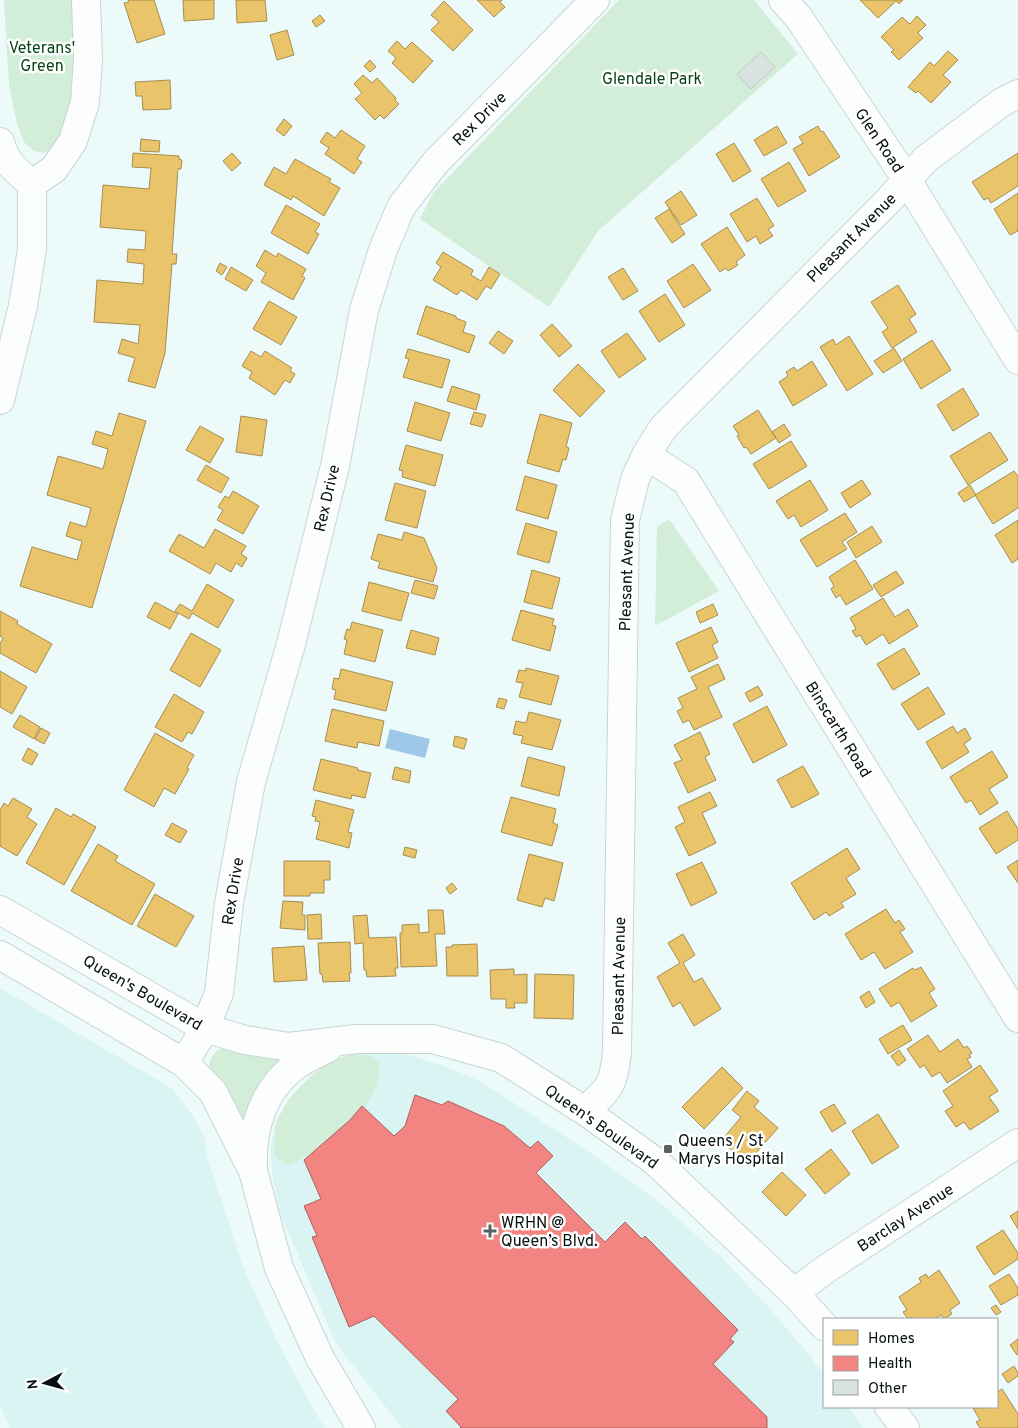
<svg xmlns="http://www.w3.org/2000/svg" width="1018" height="1428" viewBox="0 0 1018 1428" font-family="Overpass,sans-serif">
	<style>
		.built { fill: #daf4f4 }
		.green { fill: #d2edd8 }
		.water { fill: #9fc8e8 }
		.homes { fill: #e9c46a; stroke: #a58e4f }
		.health { fill: #f28482; stroke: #ab6160 }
		.building { fill: #d8e3e1; stroke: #bfc9c7 }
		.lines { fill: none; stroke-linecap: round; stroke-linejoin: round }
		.minor-casing { stroke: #c8d4d4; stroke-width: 30 }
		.minor { stroke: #fcfefe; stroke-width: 28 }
		.poi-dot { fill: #576262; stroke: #fff; stroke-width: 2 }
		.labels { text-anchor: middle; stroke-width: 5; stroke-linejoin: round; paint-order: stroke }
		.park-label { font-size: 16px; fill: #074214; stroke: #fff }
		.street-label { font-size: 16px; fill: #061010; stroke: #fff }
		.poi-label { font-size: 16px; fill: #061010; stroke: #fff; text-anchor: start }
	</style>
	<rect width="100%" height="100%" fill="#edfafa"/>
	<path class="built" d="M 0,988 L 173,1089 L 193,1116 L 204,1136 L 208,1159 L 243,1267 L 273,1333 L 309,1402 L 325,1428 L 10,1428 L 0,1406 Z
		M 378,1052 L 410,1055 L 441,1065 L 473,1078 L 499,1093 L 592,1154 L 658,1201 L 722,1258 L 765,1303 L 811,1357 L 824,1375 L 824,1407 L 848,1407 L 864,1428 L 402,1428 L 335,1342 L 280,1213 L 273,1178 L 270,1148 L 276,1122 L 289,1099 L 308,1079 L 349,1054 Z"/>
	<path class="green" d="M 4,0 L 74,0 L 75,93 L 58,141 L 53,149 L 44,153 L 34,151 L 24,142 L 17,124 L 9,85 Z
		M 619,0 L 754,0 L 798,54 L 598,231 L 549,307 L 420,219 L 433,193 Z
		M 669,519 L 719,591 L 655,626 L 657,527 Z
		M 227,1046 L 291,1049 L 245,1120 L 242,1118 L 209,1069 C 209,1057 216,1049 227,1046 Z
		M 349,1054 L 368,1055 L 379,1062 C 384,1108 324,1150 287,1165 L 274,1155 L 276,1122 L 289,1099 L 308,1079 L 326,1064 Z"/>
	<path class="water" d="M 390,729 L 430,739 L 425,758 L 385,748 Z"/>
	<path class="homes" d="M 128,0 L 154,0 L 165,34 L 137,43 L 124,3 L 129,2 Z
		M 183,0 L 214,0 L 214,19 L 184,21 Z
		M 236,0 L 265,0 L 267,21 L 237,23 Z
		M 477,0 L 502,0 L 500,2 L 505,7 L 494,17 Z
		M 860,0 L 903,0 L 899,4 L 896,1 L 878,18 Z
		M 444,1 L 473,30 L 453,51 L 431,30 L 439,22 L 431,15 Z
		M 320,15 L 325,21 L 316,27 L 312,21 Z
		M 917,16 L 926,25 L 918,33 L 923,38 L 899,60 L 891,52 L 894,50 L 881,37 L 902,17 L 910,24 Z
		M 287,30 L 294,55 L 277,60 L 270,35 Z
		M 397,41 L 405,49 L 412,42 L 433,61 L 413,83 L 392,63 L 396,58 L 388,51 Z
		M 948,51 L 958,60 L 943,75 L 951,82 L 931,103 L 918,91 L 916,93 L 908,87 L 930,62 L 934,66 Z
		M 370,60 L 376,67 L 370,72 L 364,66 Z
		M 363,75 L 372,83 L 377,78 L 396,98 L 395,100 L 399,104 L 384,119 L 380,115 L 375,120 L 355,99 L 362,93 L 354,84 Z
		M 170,80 L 171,109 L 143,110 L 142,96 L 136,96 L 135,82 Z
		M 284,119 L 292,126 L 284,136 L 276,130 Z
		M 777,126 L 787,143 L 764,156 L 754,140 Z
		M 818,126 L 821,132 L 823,131 L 840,157 L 809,176 L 793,149 L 803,143 L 799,137 Z
		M 341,130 L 365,146 L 357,159 L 362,162 L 354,174 L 325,154 L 329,148 L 320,142 L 327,132 L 335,138 Z
		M 141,139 L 160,141 L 159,152 L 140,151 Z
		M 734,143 L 751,171 L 733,182 L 716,154 Z
		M 133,153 L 179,156 L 179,159 L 182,160 L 181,169 L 178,169 L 172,254 L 177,254 L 176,264 L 172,264 L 165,353 L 155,388 L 128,381 L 135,358 L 118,353 L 122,339 L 138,344 L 140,325 L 94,322 L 97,280 L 143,284 L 144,264 L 127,262 L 128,249 L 145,250 L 146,231 L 100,227 L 103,185 L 149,189 L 151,168 L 132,167 Z
		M 232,153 L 241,163 L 232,171 L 223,161 Z
		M 1018,153 L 1018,186 L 991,203 L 988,198 L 984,200 L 972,182 Z
		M 295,159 L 331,179 L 329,182 L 340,188 L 324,216 L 293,196 L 291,200 L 264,185 L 274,167 L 286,174 Z
		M 789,162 L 806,191 L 778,207 L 761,179 Z
		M 681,191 L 697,215 L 681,225 L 665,202 Z
		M 1018,193 L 1018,231 L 1010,235 L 994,209 Z
		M 757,198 L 774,226 L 768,229 L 773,236 L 760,244 L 756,236 L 747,242 L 730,214 Z
		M 286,205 L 320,224 L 315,232 L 319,234 L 308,254 L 271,233 Z
		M 669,209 L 685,234 L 672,243 L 655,218 Z
		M 727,227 L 745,255 L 736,262 L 738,265 L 728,271 L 726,268 L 720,272 L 701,244 Z
		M 265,250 L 276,257 L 278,253 L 306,269 L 302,276 L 305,278 L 293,300 L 261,282 L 266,273 L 256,266 Z
		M 443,252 L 473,270 L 471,275 L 481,281 L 489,267 L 500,274 L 491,289 L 486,286 L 477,300 L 461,290 L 457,295 L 433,280 L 441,267 L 436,263 Z
		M 220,263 L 227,267 L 222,275 L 216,271 Z
		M 693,264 L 711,290 L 684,308 L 667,281 Z
		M 231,267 L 253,280 L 246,291 L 225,279 Z
		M 623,268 L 638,291 L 623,300 L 608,277 Z
		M 898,285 L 916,314 L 909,319 L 917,332 L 892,348 L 882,332 L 888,328 L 871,302 Z
		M 665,294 L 685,325 L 659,342 L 639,311 Z
		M 269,301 L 297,317 L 281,345 L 253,329 Z
		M 426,306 L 456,316 L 456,318 L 466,322 L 463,332 L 475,336 L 469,353 L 417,334 Z
		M 552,324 L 572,346 L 559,357 L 540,335 Z
		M 498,331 L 513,341 L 504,354 L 489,343 Z
		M 627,333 L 646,359 L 619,378 L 601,351 Z
		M 849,336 L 873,374 L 847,391 L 820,347 L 833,339 L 836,345 Z
		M 932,340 L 951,370 L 921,389 L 903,359 Z
		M 894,348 L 902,361 L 883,373 L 874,361 Z
		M 408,349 L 450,360 L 442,388 L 403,377 L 409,359 L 405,358 Z
		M 251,351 L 261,357 L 265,351 L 292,368 L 290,371 L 295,374 L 290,383 L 285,380 L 275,395 L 249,378 L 252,372 L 242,366 Z
		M 812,361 L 827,385 L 793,406 L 779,382 L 788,376 L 786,372 L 794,367 L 797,371 Z
		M 578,364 L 605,391 L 580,417 L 553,390 Z
		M 452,386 L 480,395 L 476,410 L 447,401 Z
		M 963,388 L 979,415 L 953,431 L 937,405 Z
		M 415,402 L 450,413 L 441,441 L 407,431 Z
		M 758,410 L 776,438 L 751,454 L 746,447 L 744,448 L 737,436 L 739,435 L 733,426 Z
		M 474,412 L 486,415 L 482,427 L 470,424 Z
		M 119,413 L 146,421 L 92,608 L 20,586 L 32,547 L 77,560 L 82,541 L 66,536 L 70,522 L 86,527 L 91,508 L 47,495 L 58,456 L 103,469 L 108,449 L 92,444 L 96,431 L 112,436 Z
		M 540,414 L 572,423 L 566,447 L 569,448 L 566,460 L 563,459 L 559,472 L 527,463 Z
		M 241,416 L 267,420 L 262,456 L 236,452 Z
		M 784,424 L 791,435 L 779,443 L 772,432 Z
		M 200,426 L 224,439 L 210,463 L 186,450 Z
		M 990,432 L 1008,460 L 968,485 L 950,456 Z
		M 791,441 L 807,466 L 769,489 L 753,464 Z
		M 406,445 L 443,455 L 435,486 L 402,477 L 403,471 L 399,470 Z
		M 206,465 L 229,478 L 221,493 L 197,480 Z
		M 1014,471 L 1018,476 L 1018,508 L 993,524 L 975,495 Z
		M 525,476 L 557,485 L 548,519 L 516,510 Z
		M 810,480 L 828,510 L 801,527 L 794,515 L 788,519 L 776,501 Z
		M 862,480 L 871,494 L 850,508 L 841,493 Z
		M 395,483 L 426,491 L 417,528 L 385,520 Z
		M 970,485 L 976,495 L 964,502 L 958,493 Z
		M 233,491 L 259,506 L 243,534 L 217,520 L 223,510 L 218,507 L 225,496 L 229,498 Z
		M 845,513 L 857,532 L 842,542 L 847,549 L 817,567 L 800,540 Z
		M 1018,520 L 1018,559 L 1012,563 L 995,535 Z
		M 526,523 L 557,532 L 549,563 L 517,554 Z
		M 872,526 L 882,542 L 856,558 L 847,542 Z
		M 215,529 L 246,546 L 241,554 L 247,558 L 242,567 L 236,563 L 231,572 L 216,563 L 210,574 L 169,551 L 179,534 L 204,548 Z
		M 404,532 L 424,538 L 437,568 L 433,582 L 378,568 L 380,562 L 371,559 L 378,534 L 402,540 Z
		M 855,560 L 873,589 L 846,605 L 840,595 L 836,598 L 831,589 L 834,586 L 829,577 Z
		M 532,570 L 560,578 L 552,609 L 524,602 Z
		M 896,571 L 904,583 L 881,597 L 873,585 Z
		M 415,580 L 438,586 L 434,599 L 411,593 Z
		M 369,582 L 409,593 L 401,621 L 362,611 Z
		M 207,584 L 234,600 L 218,628 L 192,613 L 189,619 L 175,611 L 180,604 L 192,611 Z
		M 883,598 L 895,617 L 908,609 L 918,626 L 889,644 L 883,634 L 866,645 L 860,635 L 856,637 L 852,631 L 856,629 L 850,618 Z
		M 155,602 L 178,614 L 170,629 L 147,617 Z
		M 713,604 L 718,615 L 700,623 L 696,612 Z
		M 521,610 L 554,619 L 552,625 L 556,626 L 550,651 L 512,640 Z
		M 0,611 L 18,621 L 17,624 L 52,644 L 36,673 L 0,653 L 0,644 L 3,638 L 0,636 Z
		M 352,622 L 383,630 L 375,662 L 344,654 L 347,640 L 344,639 L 347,629 L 350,630 Z
		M 711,627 L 718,642 L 712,645 L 718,658 L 689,672 L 676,643 Z
		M 411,630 L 439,638 L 435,655 L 406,648 Z
		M 191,633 L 221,650 L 200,687 L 170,670 Z
		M 904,648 L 920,674 L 893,690 L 877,664 Z
		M 718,664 L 725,679 L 708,687 L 722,717 L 694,730 L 689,720 L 683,723 L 677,711 L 683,708 L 678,698 L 697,689 L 691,677 Z
		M 526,668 L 559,676 L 551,705 L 519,697 L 523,683 L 516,682 L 519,670 L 526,671 Z
		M 341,669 L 393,682 L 386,711 L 334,699 L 336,690 L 332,689 L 334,678 L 339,679 Z
		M 0,671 L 27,687 L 12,714 L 0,707 Z
		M 758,686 L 763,695 L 750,702 L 745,693 Z
		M 928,687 L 945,714 L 918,730 L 901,704 Z
		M 174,694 L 204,712 L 192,734 L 188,732 L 182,742 L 155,727 Z
		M 499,698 L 507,700 L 504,709 L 496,707 Z
		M 767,706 L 787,745 L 753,763 L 733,724 Z
		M 332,709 L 384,721 L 379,746 L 358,742 L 357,748 L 325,741 Z
		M 529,712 L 561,720 L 552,750 L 521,743 L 523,736 L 513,734 L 516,721 L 526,723 Z
		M 20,715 L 40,727 L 34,739 L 13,727 Z
		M 953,726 L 957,733 L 965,728 L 971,739 L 964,744 L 969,752 L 942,769 L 926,742 Z
		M 41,728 L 50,733 L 44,744 L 35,739 Z
		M 700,732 L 710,754 L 705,757 L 716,780 L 688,793 L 674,763 L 682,760 L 674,745 Z
		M 155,733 L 194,755 L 187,768 L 189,769 L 175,794 L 164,788 L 154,807 L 124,790 Z
		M 455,736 L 467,739 L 464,749 L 453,746 Z
		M 28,748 L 38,754 L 32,765 L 22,760 Z
		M 992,751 L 1008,777 L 989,789 L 998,803 L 980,815 L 971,800 L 966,803 L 950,777 Z
		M 528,757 L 565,767 L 559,796 L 521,786 Z
		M 321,759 L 358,768 L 357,770 L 371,773 L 365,798 L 352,795 L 351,799 L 313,790 Z
		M 803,766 L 819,794 L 792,808 L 777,780 Z
		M 395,767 L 411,771 L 409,783 L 392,779 Z
		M 710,792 L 717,806 L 702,813 L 716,843 L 689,856 L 675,827 L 685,822 L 678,807 Z
		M 511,797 L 556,809 L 553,823 L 558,825 L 552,846 L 501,832 Z
		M 13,798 L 32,809 L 27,817 L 37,824 L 17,856 L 0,846 L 0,810 L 4,803 L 8,806 Z
		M 316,800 L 354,810 L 348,832 L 352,833 L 349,848 L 316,839 L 320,822 L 315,821 L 316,817 L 312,816 Z
		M 56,808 L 71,817 L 73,814 L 96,827 L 64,885 L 26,863 Z
		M 1007,811 L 1018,829 L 1018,840 L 996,854 L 979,828 Z
		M 172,823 L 187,831 L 180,843 L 165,835 Z
		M 98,844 L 118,856 L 115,861 L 155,884 L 132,925 L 71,891 Z
		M 405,847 L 417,850 L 415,858 L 403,855 Z
		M 847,848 L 860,869 L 846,878 L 856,894 L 841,903 L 844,907 L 829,916 L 826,912 L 814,920 L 791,883 Z
		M 529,854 L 563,863 L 554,901 L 545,898 L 542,907 L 517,900 Z
		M 1018,860 L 1018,883 L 1007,867 Z
		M 284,861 L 330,861 L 330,880 L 324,880 L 324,893 L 310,893 L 310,896 L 284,896 Z
		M 702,862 L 717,893 L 691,906 L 676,874 Z
		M 452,883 L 457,889 L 450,894 L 446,888 Z
		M 155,894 L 194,916 L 176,947 L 137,926 Z
		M 283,901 L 303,902 L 302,915 L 305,915 L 305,930 L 280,928 Z
		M 886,909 L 895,923 L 899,920 L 905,929 L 900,932 L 913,952 L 885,969 L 874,952 L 861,960 L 845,934 Z
		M 428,910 L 443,910 L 445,934 L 435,934 L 437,966 L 401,967 L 400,933 L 402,933 L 402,925 L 419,924 L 419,933 L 429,932 Z
		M 321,914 L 322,939 L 308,939 L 307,915 Z
		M 367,915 L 369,938 L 396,937 L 398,968 L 395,968 L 396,976 L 367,977 L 366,970 L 364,970 L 363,943 L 355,944 L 353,916 Z
		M 683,934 L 695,955 L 683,963 L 694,982 L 702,978 L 721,1009 L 694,1026 L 680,1002 L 673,1007 L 657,977 L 680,963 L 668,943 Z
		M 350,942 L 351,973 L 349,973 L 350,981 L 323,982 L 322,974 L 320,974 L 318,943 Z
		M 477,944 L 478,976 L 447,976 L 446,947 L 452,947 L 452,945 Z
		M 304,946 L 307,980 L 274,982 L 272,948 Z
		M 921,967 L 935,989 L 929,993 L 937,1006 L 911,1022 L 899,1002 L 891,1007 L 879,989 L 913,968 L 915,970 Z
		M 514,969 L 514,975 L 527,974 L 527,1003 L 514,1003 L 515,1008 L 506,1008 L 506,999 L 491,999 L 490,970 Z
		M 535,974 L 574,975 L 573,1019 L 534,1018 Z
		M 869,991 L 875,1002 L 866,1008 L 860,997 Z
		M 903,1025 L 912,1040 L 888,1054 L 879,1039 Z
		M 928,1035 L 940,1052 L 958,1039 L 964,1048 L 967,1046 L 972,1053 L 969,1055 L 971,1057 L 967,1059 L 972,1067 L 947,1083 L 940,1072 L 932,1077 L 924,1065 L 920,1068 L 907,1049 Z
		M 899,1050 L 906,1060 L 898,1066 L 891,1056 Z
		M 980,1065 L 998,1091 L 989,1097 L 999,1111 L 970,1130 L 964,1122 L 956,1127 L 945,1111 L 953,1106 L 943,1091 Z
		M 722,1067 L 743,1088 L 704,1129 L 682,1107 Z
		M 747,1091 L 759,1101 L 754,1107 L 778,1128 L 747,1163 L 721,1141 L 741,1117 L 732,1110 Z
		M 834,1104 L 846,1123 L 832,1132 L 820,1112 Z
		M 878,1114 L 899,1147 L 872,1164 L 852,1131 Z
		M 831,1149 L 850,1174 L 825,1194 L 805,1169 Z
		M 782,1172 L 806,1195 L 786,1216 L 762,1192 Z
		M 1018,1211 L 1018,1229 L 1010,1216 Z
		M 1003,1230 L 1018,1253 L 1018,1259 L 994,1275 L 976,1247 Z
		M 939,1270 L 960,1303 L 950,1310 L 952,1314 L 944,1319 L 941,1315 L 935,1319 L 913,1319 L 912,1317 L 908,1319 L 903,1312 L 907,1310 L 899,1297 L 921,1282 L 919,1278 L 926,1274 L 928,1278 Z
		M 1009,1274 L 1018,1288 L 1018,1295 L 1001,1305 L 989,1286 Z
		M 996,1305 L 1001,1312 L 996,1315 L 991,1308 Z
		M 1018,1339 L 1018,1354 L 1017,1355 L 1010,1345 Z
		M 1014,1366 L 1018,1373 L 1018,1376 L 1008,1383 L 1002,1374 Z
		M 1002,1389 L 1018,1414 L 1018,1428 L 980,1428 L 976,1422 L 980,1420 L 973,1408 L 997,1407 L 997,1392 Z"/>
	<path class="health" d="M 415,1095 L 442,1105 L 448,1101 L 504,1126 L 530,1148 L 538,1141 L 553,1156 L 536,1173 L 605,1242 L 625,1222 L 642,1239 L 645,1236 L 738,1330 L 730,1339 L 734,1342 L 713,1364 L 767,1417 L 767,1428 L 460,1428 L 461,1427 L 446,1411 L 458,1399 L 374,1316 L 349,1327 L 312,1237 L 317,1236 L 304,1206 L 321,1199 L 304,1160 L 350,1120 L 362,1106 L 394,1136 L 405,1126 Z"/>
	<path class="building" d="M 761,52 L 775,67 L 751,89 L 737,74 Z"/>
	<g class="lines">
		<defs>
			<path id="minor" d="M 783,0 L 799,18 L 907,180 L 1018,360
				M 0,142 C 5,162 16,171 32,184
				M 32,184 L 54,169 L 73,141 L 85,102 L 88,59 L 86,0
				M 0,400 L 23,306 L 32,249 L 32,184
				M 646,455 L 686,481 L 1018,1018
				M 0,910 L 205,1028 L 245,1040 L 289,1047 L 356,1039 L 433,1039 L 501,1058 L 585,1111 L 656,1162 L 794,1293 L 824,1326
				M 0,955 L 184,1063 L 213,1092 L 253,1171 L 279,1268 L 320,1358 L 361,1428
				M 184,1063 L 205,1028 L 219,993 L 229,903 L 251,782 L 291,644 L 335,466 L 364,310 L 383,250 L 401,207 L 435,163 L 595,0
				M 585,1111 C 610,1087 613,1088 617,1052 L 625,520 L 635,479 L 646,455 L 663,428 L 887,202 L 926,159 L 1002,102 L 1018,94
				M 253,1169 C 251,1129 263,1088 298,1064 C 307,1058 318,1053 328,1048
				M 794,1293 L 826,1269 L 1018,1143
				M 889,1407 L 905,1428"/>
		</defs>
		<use href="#minor" class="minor-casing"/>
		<use href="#minor" class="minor"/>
	</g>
	<g class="poi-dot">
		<rect x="663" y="1144" width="10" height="10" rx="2.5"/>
		<path d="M487.5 1223.5h5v5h5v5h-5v5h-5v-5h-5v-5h5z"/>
	</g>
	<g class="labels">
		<g class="park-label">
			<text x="42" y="53">Veterans'<tspan x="42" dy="18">Green</tspan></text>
			<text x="652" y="84">Glendale Park</text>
		</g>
		<g class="street-label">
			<text transform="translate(479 118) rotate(-45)" y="6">Rex Drive</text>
			<text transform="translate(880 140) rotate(56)" y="6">Glen Road</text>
			<text transform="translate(851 237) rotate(-45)" y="6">Pleasant Avenue</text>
			<text transform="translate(326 498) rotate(-77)" y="6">Rex Drive</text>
			<text transform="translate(626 572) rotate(-88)" y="6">Pleasant Avenue</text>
			<text transform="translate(839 729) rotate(58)" y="6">Binscarth Road</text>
			<text transform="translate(232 891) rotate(-81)" y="6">Rex Drive</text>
			<text transform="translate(618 976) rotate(-89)" y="6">Pleasant Avenue</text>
			<text transform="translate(143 992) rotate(30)" y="6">Queen's Boulevard</text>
			<text transform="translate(602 1126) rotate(35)" y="6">Queen's Boulevard</text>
			<text transform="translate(905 1217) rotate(-33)" y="6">Barclay Avenue</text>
		</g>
		<g class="poi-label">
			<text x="678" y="1146">Queens / St<tspan x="678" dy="18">Marys Hospital</tspan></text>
			<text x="501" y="1228">WRHN @<tspan x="501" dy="18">Queen’s Blvd.</tspan></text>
		</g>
	</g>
	<rect x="823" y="1318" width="175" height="90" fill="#ffffff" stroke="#9b9f9f"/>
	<rect x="833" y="1330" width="25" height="15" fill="#e9c46a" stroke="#9b9f9f"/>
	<text x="868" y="1343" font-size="15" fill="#061010">Homes</text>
	<rect x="833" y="1356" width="25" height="15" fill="#f28482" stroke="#9b9f9f"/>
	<text x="868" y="1368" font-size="15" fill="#061010">Health</text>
	<rect x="833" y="1380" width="25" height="15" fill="#d8e3e1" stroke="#9b9f9f"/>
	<text x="868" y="1393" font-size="15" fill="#061010">Other</text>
	<g transform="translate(45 1383) rotate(264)" stroke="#ffffff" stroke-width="4" paint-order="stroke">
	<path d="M0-4L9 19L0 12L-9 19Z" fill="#061010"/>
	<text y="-8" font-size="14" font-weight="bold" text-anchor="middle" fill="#061010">N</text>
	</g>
</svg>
